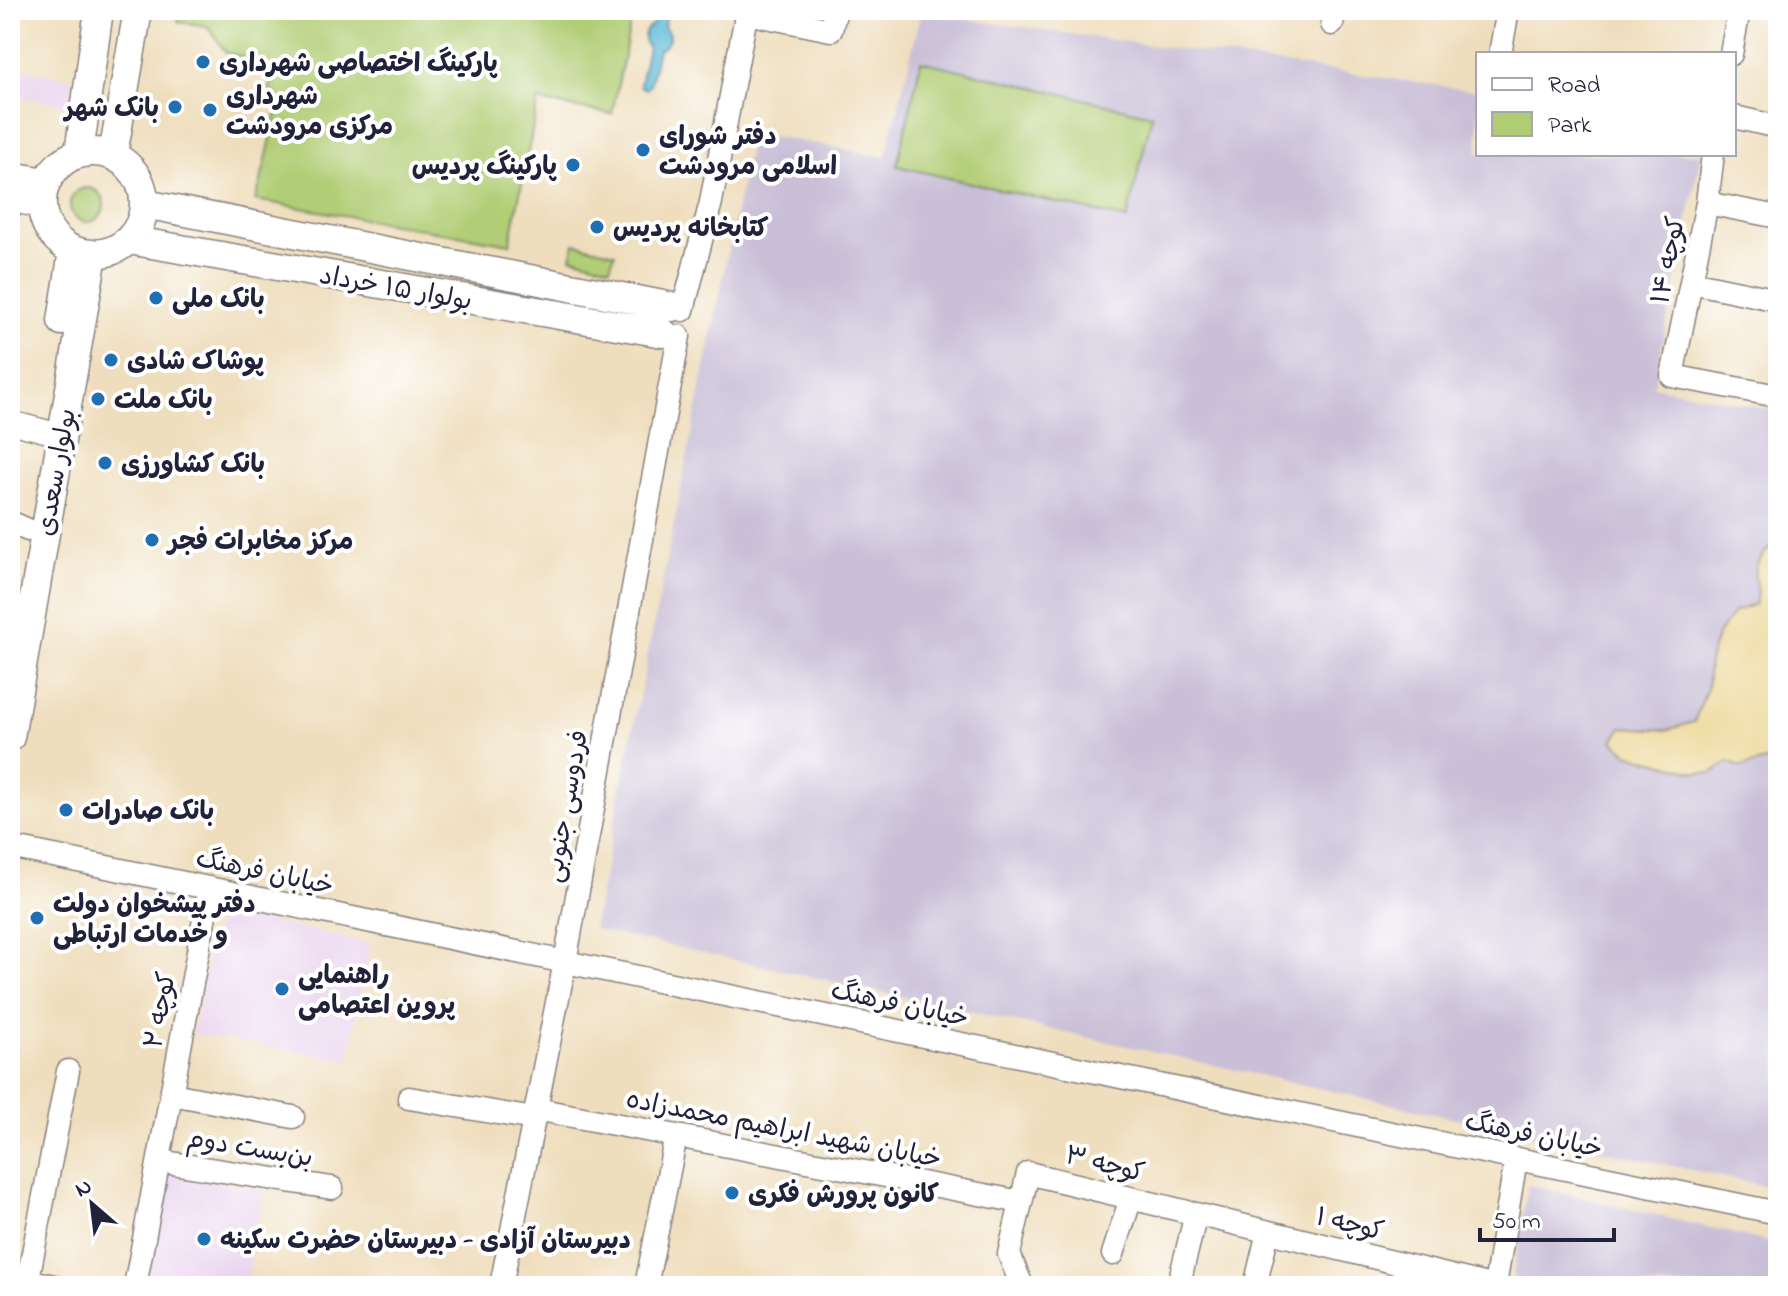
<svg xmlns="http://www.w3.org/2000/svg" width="1788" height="1296" viewBox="0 0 1788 1296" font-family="'Indie Flower','Playpen Sans Arabic',sans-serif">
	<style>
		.built { fill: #e9d2ee }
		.industrial { fill: #c9bfd7 }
		.green { fill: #b1cd74; stroke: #6a7858; stroke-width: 2 }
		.sand { fill: #eeda9e; stroke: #887e6c; stroke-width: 2 }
		.water { fill: #55b7d4; stroke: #3c6c88; stroke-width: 2 }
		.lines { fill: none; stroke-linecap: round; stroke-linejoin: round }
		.minor-casing { stroke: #88807c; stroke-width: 25 }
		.major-casing { stroke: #88807c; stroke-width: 31 }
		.minor { stroke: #fff; stroke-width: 22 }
		.major { stroke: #fff; stroke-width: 28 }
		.poi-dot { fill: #1f6fb2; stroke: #fff; stroke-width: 3 }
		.labels { text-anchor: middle; stroke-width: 8; stroke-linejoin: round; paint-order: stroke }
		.poi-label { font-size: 26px; font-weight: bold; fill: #22223b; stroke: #fff; text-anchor: start }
		.street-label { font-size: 26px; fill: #22223b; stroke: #fff }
	</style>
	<rect width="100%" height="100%" fill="#fff"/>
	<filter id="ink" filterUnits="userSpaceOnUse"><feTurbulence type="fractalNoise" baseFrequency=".0125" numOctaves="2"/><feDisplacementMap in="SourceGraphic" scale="16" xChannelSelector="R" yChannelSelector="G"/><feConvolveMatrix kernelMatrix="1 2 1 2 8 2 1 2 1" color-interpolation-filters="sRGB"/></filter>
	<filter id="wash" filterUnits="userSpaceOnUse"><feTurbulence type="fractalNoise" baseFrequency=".006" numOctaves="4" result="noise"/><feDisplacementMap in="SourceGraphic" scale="32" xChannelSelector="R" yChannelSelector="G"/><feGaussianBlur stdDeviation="1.8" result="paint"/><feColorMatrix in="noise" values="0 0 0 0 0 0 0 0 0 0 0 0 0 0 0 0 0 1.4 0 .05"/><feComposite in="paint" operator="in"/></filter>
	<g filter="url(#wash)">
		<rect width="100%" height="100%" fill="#efdebd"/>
		<path class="built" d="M 10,67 L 75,79 L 69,105 L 10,96 Z
			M 219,910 L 370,944 L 348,1060 L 193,1034 Z
			M 167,1171 L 263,1191 L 247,1286 L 144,1286 Z"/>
		<path class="industrial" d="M 921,13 L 1478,91 L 1478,154 L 1701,154 L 1654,386 L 1778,411 L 1778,1189 L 593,929 L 752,132 L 886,157 Z
			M 1528,1185 L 1778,1244 L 1778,1286 L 1511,1286 Z"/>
		<path class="green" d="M 179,10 L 633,10 L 612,114 L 538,101 L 510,244 L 255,200 L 260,185 L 280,100 L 268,87 L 275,81 L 261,61 L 226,53 C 222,47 211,28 206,26 C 201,24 185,23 178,22 Z
			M 921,61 L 1152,115 L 1127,219 L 897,166 Z
			M70 205a17 17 0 1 1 34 0a17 17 0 1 1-34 0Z
			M 575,243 L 615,253 L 610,267 L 571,257 Z"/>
		<path class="sand" d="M 1778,539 L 1778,753 L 1770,760 L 1741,767 L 1728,762 L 1712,773 L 1694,772 L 1628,754 L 1613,740 L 1622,727 L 1667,730 L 1694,722 L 1707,689 L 1709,662 L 1717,636 L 1734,612 L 1755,604 C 1760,587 1753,583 1755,571 C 1757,559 1769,548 1778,539 Z"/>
		<path class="water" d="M 656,10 L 667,10 L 664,27 C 673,35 669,46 658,50 L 650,85 L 646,89 L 640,86 L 640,83 L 648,47 C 641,39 643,30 653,25 Z"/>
	</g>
	<g filter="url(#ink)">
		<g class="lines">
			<defs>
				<path id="minor" d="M 747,13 L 831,30 L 836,10
					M 1332,24 L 1335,10
					M 1500,54 L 1508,10
					M 1731,54 L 1739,10
					M 1734,117 L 1778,127
					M 1713,154 L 1707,203 L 1672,376 L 1778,396
					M 1707,203 L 1778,217
					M 1691,282 L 1778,300
					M 683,310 L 711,202 L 747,10
					M 10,422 L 45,431
					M 10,522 L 28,530
					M 10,847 L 1778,1213
					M 172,1094 L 293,1117
					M 409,1098 L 534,1119
					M 536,1109 L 1021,1202
					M 159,1161 L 332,1188
					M 1113,1254 L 1131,1198
					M 10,1276 L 53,1286
					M 28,1279 L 68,1071
					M 1180,1279 L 1196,1214
					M 135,1286 L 210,888
					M 501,1286 L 565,962 L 679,336
					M 646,1286 L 676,1136
					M 1022,1286 L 1009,1254 L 1028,1173 L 1491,1286
					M 1255,1286 L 1268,1232
					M 1495,1286 L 1516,1159"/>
				<path id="major" d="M42 203a51 51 0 1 1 102 0a51 51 0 1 1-102 0Z
					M 79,153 L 99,10
					M 113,155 L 138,10
					M 10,176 L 46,182
					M 10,197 L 41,204
					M 145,204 L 673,307
					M 129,240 L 663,333
					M 62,321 L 73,251
					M 10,737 L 93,255"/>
			</defs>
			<use href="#minor" class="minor-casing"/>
			<use href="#major" class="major-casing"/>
			<use href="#minor" class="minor"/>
			<use href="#major" class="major"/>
		</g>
	</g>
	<g class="poi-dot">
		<circle cx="203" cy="62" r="8"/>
		<circle cx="175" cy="107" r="8"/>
		<circle cx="210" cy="110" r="8"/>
		<circle cx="643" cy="150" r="8"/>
		<circle cx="573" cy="165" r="8"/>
		<circle cx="597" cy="227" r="8"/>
		<circle cx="156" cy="298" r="8"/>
		<circle cx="111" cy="360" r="8"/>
		<circle cx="98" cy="399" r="8"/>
		<circle cx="105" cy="463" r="8"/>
		<circle cx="152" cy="540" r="8"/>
		<circle cx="66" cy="810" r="8"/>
		<circle cx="37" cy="918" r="8"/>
		<circle cx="282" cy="989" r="8"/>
		<circle cx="732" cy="1193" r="8"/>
		<circle cx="204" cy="1239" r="8"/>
	</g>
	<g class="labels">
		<g class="poi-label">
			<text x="219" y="71">پارکینگ اختصاصی شهرداری</text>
			<text x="226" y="104">شهرداری<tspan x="226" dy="30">مرکزی مرودشت</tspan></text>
			<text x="159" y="116" text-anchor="end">بانک شهر</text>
			<text x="659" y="144">دفتر شورای<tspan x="659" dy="30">اسلامی مرودشت</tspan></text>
			<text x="557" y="174" text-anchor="end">پارکینگ پردیس</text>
			<text x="613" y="236">کتابخانه پردیس</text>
			<text x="172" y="307">بانک ملی</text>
			<text x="127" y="369">پوشاک شادی</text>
			<text x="114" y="408">بانک ملت</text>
			<text x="121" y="472">بانک کشاورزی</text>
			<text x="168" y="549">مرکز مخابرات فجر</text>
			<text x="82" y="819">بانک صادرات</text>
			<text x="53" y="912">دفتر پیشخوان دولت<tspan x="53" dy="30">و خدمات ارتباطی</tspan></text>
			<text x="298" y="983">راهنمایی<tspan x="298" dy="30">پروین اعتصامی</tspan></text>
			<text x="748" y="1202">کانون پرورش فکری</text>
			<text x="220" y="1248">دبیرستان آزادی - دبیرستان حضرت سکینه</text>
		</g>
		<g class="street-label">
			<text transform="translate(1667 260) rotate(-79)" y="9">کوچه ۱۴</text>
			<text transform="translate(396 287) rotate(10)" y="9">بولوار ۱۵ خرداد</text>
			<text transform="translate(55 472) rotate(-80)" y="9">بولوار سعدی</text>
			<text transform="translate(565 806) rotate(-80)" y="9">فردوسی جنوبی</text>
			<text transform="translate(265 871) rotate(12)" y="9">خیابان فرهنگ</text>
			<text transform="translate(900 1003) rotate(12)" y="9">خیابان فرهنگ</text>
			<text transform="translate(159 1010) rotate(-79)" y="9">کوچه ۲</text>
			<text transform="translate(784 1128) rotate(11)" y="9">خیابان شهید ابراهیم محمدزاده</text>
			<text transform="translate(1534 1134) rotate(12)" y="9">خیابان فرهنگ</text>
			<text transform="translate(250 1147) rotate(9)" y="9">بن‌بست دوم</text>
			<text transform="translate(1105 1163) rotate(14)" y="9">کوچه ۳</text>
			<text transform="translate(1350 1223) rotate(14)" y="9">کوچه ۱</text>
		</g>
	</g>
	<rect width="1788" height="1296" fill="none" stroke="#fff" stroke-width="40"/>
	<rect x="1476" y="52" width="260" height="104" fill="#ffffff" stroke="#a7a7b1" stroke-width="2"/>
	<rect x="1492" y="78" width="40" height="12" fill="#ffffff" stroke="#a7a7b1" stroke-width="2"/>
	<text x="1548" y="92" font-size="24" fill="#22223b">Road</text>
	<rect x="1492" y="112" width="40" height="24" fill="#b1cd74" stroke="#a7a7b1" stroke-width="2"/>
	<text x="1548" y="132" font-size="24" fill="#22223b">Park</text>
	<g transform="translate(92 1204) rotate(332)" stroke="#ffffff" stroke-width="6" paint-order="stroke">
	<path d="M0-6L14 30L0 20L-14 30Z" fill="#22223b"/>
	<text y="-12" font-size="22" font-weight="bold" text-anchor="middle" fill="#22223b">N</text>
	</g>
	<path d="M1480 1228v12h134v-12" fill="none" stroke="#22223b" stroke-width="4"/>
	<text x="1492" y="1228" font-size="24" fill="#22223b" stroke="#ffffff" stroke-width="6" paint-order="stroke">50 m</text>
</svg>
